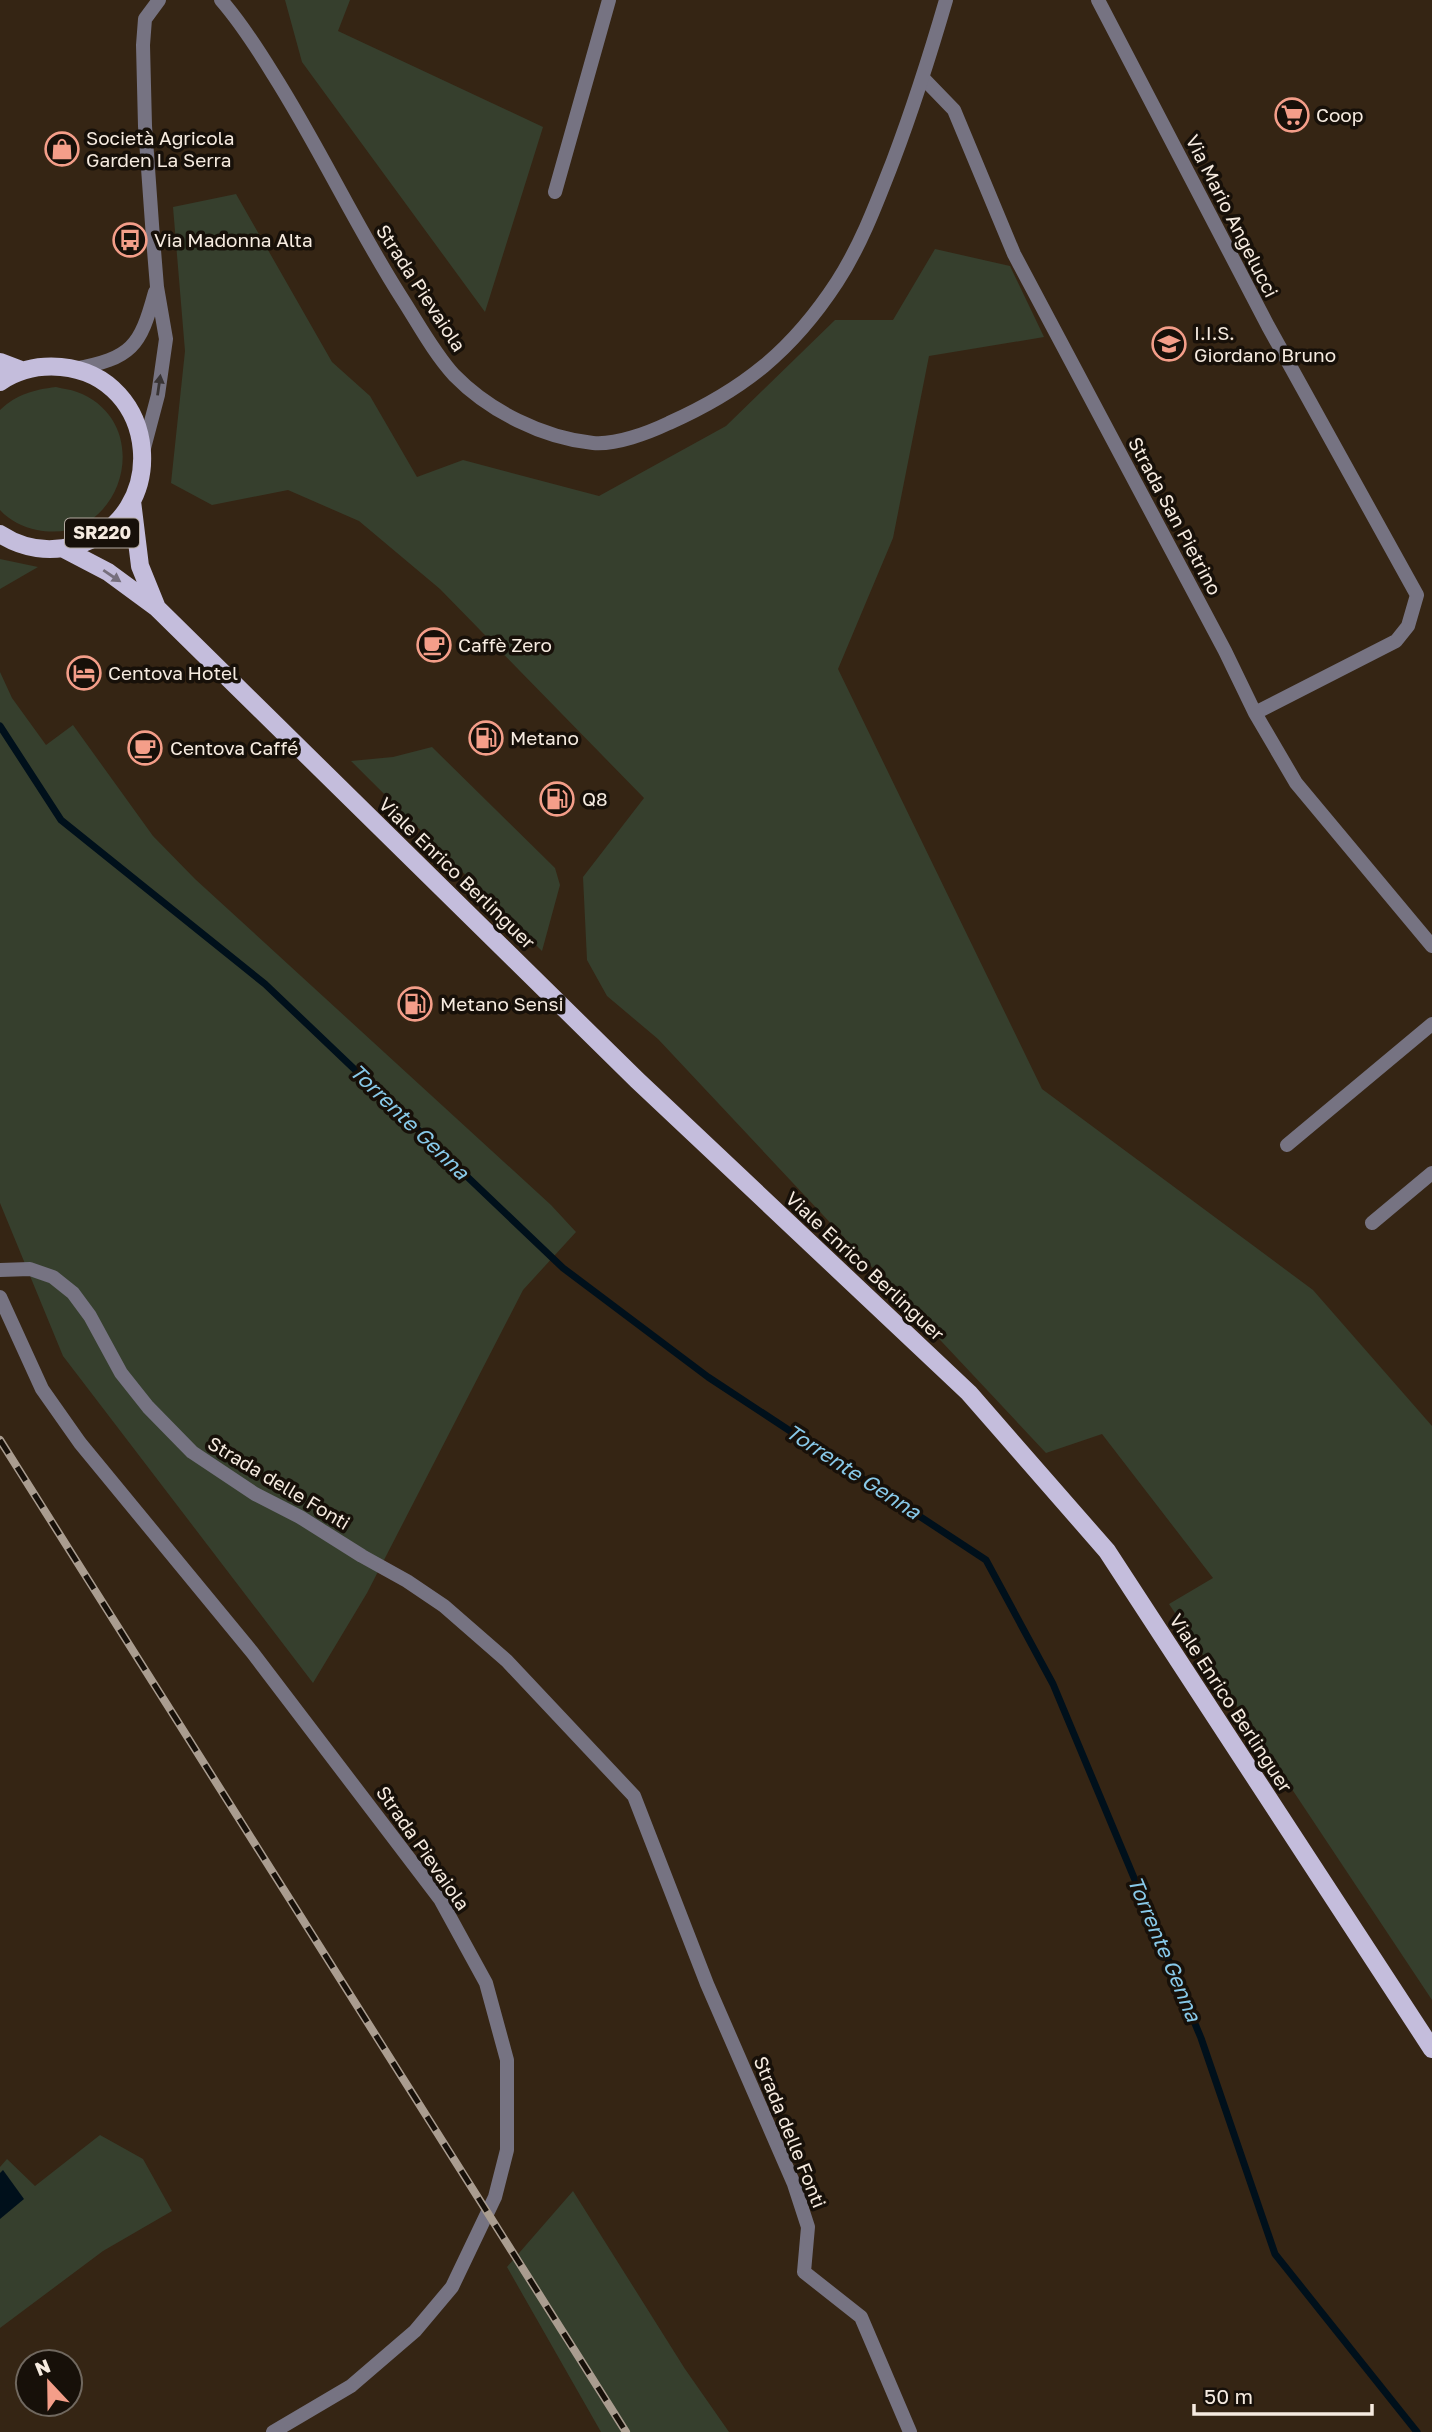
<svg xmlns="http://www.w3.org/2000/svg" width="1432" height="2432" viewBox="0 0 1432 2432" font-family="'Golos Text',sans-serif">
	<style>
		.green { fill: #363f2d }
		.water { fill: #00101b }
		.lines { fill: none; stroke-linecap: round; stroke-linejoin: round }
		.stream { stroke: #00101b; stroke-width: 7 }
		.minor { stroke: #767382; stroke-width: 14 }
		.tertiary { stroke: #767382; stroke-width: 14 }
		.primary { stroke: #c4bddc; stroke-width: 18 }
		.rail-casing { stroke: #aa9d90; stroke-width: 8 }
		.rail { stroke: #171009; stroke-width: 5; stroke-dasharray: 16; stroke-linecap: butt }
		.oneway { fill: #383333 }
		.oneway2 { fill: #766f7d }
		.labels { text-anchor: middle; stroke-width: 7; stroke-linejoin: round; paint-order: stroke }
		.shield { fill: #171009; stroke: #b3a9a0; stroke-width: 2 }
		.shield-label { font-size: 18px; font-weight: bold; fill: #f6ebe0 }
		.poi-label { font-size: 19px; fill: #f6ebe0; stroke: #171009; text-anchor: start }
		.street-label { font-size: 19px; fill: #f6ebe0; stroke: #171009 }
		.water-label { font-size: 21px; font-style: italic; fill: #88c9e9; stroke: #171009 }
	</style>
	<rect width="100%" height="100%" fill="#352514"/>
	<path class="green" d="M 285,0 L 350,0 L 338,31 L 543,127 L 485,312 L 302,62 Z
		M 236,194 L 332,362 L 370,396 L 417,477 L 463,460 L 599,496 L 726,426 L 835,320 L 893,320 L 935,249 L 1010,266 L 1044,337 L 929,356 L 893,538 L 838,669 L 1042,1089 L 1313,1290 L 1432,1426 L 1432,2000 L 1169,1604 L 1213,1578 L 1102,1434 L 1046,1453 L 658,1039 L 607,996 L 587,960 L 583,877 L 644,798 L 440,589 L 359,521 L 288,490 L 212,505 L 171,483 L 185,351 L 173,207 Z
		M 56,387 C 63,389 70,389 77,392 C 158,422 123,547 37,530 C 23,527 10,521 0,510 L 0,410 C 17,394 33,390 56,387 Z
		M 0,559 L 38,567 L 0,589 Z
		M 0,672 L 12,698 L 46,745 L 73,725 L 153,836 L 195,879 L 551,1205 L 576,1232 L 523,1290 L 367,1593 L 313,1683 L 63,1356 L 0,1203 Z
		M 432,747 L 555,868 L 560,885 L 542,951 L 351,761 L 393,757 Z
		M 100,2135 L 143,2159 L 172,2211 L 103,2251 L 0,2328 L 0,2167 L 7,2159 L 35,2186 Z
		M 573,2191 L 685,2369 L 729,2432 L 601,2432 L 507,2267 Z"/>
	<path class="water" d="M 3,2170 L 24,2199 L 0,2219 L 0,2173 Z"/>
	<g class="lines">
		<path class="stream" d="M 0,726 L 61,820 L 265,984 L 563,1268 L 708,1377 L 986,1560 L 1053,1684 L 1201,2038 L 1275,2254 L 1417,2432"/>
		<path class="minor" d="M 1098,0 L 1268,326 L 1417,595 L 1408,626 L 1396,641 L 1255,713
			M 924,79 L 954,110 L 1014,254 L 1225,651 L 1255,713 L 1296,783 L 1432,946
			M 555,192 L 609,0
			M 1287,1145 L 1432,1024
			M 1372,1223 L 1432,1173
			M 0,1270 L 30,1269 L 53,1277 L 73,1293 L 90,1316 L 121,1373 L 148,1407 L 192,1452 L 255,1494 L 300,1517 L 362,1556 L 407,1581 L 444,1606 L 507,1661 L 634,1796 L 707,1984 L 794,2184 L 808,2227 L 804,2272 L 861,2317 L 910,2432"/>
		<path class="tertiary" d="M 221,0 C 241,23 257,48 273,74 C 320,148 356,227 403,300 C 419,325 434,353 454,375 C 489,411 543,438 593,443 C 616,445 648,433 669,423 C 743,390 792,351 837,282 C 861,245 877,202 893,161 C 913,108 930,55 946,0
			M 74,369 C 132,358 140,347 155,292
			M 143,452 L 158,395 L 166,339 L 157,287 L 153,238 L 145,126 L 143,45 L 145,19 L 159,0
			M 0,1297 L 42,1389 L 80,1443 L 252,1652 L 440,1899 L 486,1983 L 507,2060 L 507,2150 L 495,2197 L 452,2287 L 415,2331 L 351,2386 L 273,2432"/>
		<path class="primary" d="M 0,362 L 21,370
			M 0,382 C 19,369 38,365 61,367 C 160,376 172,518 77,545 C 50,553 23,549 0,534
			M 132,501 L 140,566 L 157,608
			M 64,549 L 108,572 L 157,608 L 637,1080 L 969,1393 L 1107,1551 L 1432,2049"/>
		<defs>
			<path id="rail" d="M 0,1440 L 626,2432"/>
		</defs>
		<use href="#rail" class="rail-casing"/>
		<use href="#rail" class="rail"/>
	</g>
	<defs><path id="oneway-solid" d="M-6-.8H1V-3.2L6.5 0L1 3.2V.8H-6Z" transform="scale(1.75)"/></defs>
	<use class="oneway" href="#oneway-solid" transform="translate(159 385) rotate(-82)"/>
	<use class="oneway2" href="#oneway-solid" transform="translate(112 576) rotate(34)"/>
	<defs>
		<symbol id="supermarket-ring" viewBox="-11 -11 22 22"><circle r="9.5" fill="#171009" stroke="#f49e89" stroke-width="1.5"/><path d="M-6-5.5h2.5l.6 2H6L4.5 2H-2.5L-4.4-4H-6ZM-1.5 3.2a1.3 1.3 0 1 0 .1 0ZM3 3.2a1.3 1.3 0 1 0 .1 0Z" fill="#f49e89"/></symbol>
		<symbol id="shop-ring" viewBox="-11 -11 22 22"><circle r="9.5" fill="#171009" stroke="#f49e89" stroke-width="1.5"/><path d="M-5-2.5h2.3a2.7 3.5 0 0 1 5.4 0H5L5.5 6h-11ZM-1.5-2.5h3a1.5 2.3 0 0 0-3 0Z" fill="#f49e89"/></symbol>
		<symbol id="bus-ring" viewBox="-11 -11 22 22"><circle r="9.5" fill="#171009" stroke="#f49e89" stroke-width="1.5"/><path d="M-5-6H5V4H4V6H2V4H-2V6H-4V4H-5ZM-3.5-4V0h7V-4ZM-3.5 1.2v1.5H-2V1.2ZM2 1.2v1.5H3.5V1.2Z" fill="#f49e89"/></symbol>
		<symbol id="school-ring" viewBox="-11 -11 22 22"><circle r="9.5" fill="#171009" stroke="#f49e89" stroke-width="1.5"/><path d="M0-5L7-2L0 1L-7-2ZM-4 1L0 2.5L4 1V4Q0 6-4 4Z" fill="#f49e89"/></symbol>
		<symbol id="cafe-ring" viewBox="-11 -11 22 22"><circle r="9.5" fill="#171009" stroke="#f49e89" stroke-width="1.5"/><path d="M-5.5-4.5H6V0H3Q3 3.5 0 3.5H-2.5Q-5.5 3.5-5.5 0ZM3-3.2v2h1.7v-2ZM-6 4.5H4V6H-6Z" fill="#f49e89"/></symbol>
		<symbol id="hotel-ring" viewBox="-11 -11 22 22"><circle r="9.5" fill="#171009" stroke="#f49e89" stroke-width="1.5"/><path d="M-6-4.5h1.5V1H6V5H4.5V3h-9V5H-6ZM-4 0a1.8 1.8 0 1 1 3.6 0ZM.5 0V-2.5h3Q6-2.5 6 0Z" fill="#f49e89"/></symbol>
		<symbol id="fuel-ring" viewBox="-11 -11 22 22"><circle r="9.5" fill="#171009" stroke="#f49e89" stroke-width="1.5"/><path d="M-5.5-6h7V0h2V4h1.3V-2.5L3-4.5l.8-.8L6-3V5H2.5V1h-1V6h-7ZM-4.2-4.7v3.2H.2V-4.7Z" fill="#f49e89"/></symbol>
	</defs>
	<g fill-rule="evenodd">
		<use href="#supermarket-ring" x="1273" y="96" width="38" height="38"/>
		<use href="#shop-ring" x="43" y="130" width="38" height="38"/>
		<use href="#bus-ring" x="111" y="221" width="38" height="38"/>
		<use href="#school-ring" x="1150" y="325" width="38" height="38"/>
		<use href="#cafe-ring" x="415" y="626" width="38" height="38"/>
		<use href="#hotel-ring" x="65" y="654" width="38" height="38"/>
		<use href="#fuel-ring" x="467" y="719" width="38" height="38"/>
		<use href="#cafe-ring" x="126" y="729" width="38" height="38"/>
		<use href="#fuel-ring" x="538" y="780" width="38" height="38"/>
		<use href="#fuel-ring" x="396" y="985" width="38" height="38"/>
	</g>
	<g class="labels">
		<rect class="shield" x="65" y="518.5" width="74" height="29" rx="5"/>
		<g class="shield-label">
			<text x="102" y="539">SR220</text>
		</g>
		<g class="poi-label">
			<text x="1316" y="122">Coop</text>
			<text x="86" y="145">Società Agricola<tspan x="86" dy="22">Garden La Serra</tspan></text>
			<text x="154" y="247">Via Madonna Alta</text>
			<text x="1194" y="340">I.I.S.<tspan x="1194" dy="22">Giordano Bruno</tspan></text>
			<text x="458" y="652">Caffè Zero</text>
			<text x="108" y="680">Centova Hotel</text>
			<text x="510" y="745">Metano</text>
			<text x="170" y="755">Centova Caffé</text>
			<text x="582" y="806">Q8</text>
			<text x="440" y="1011">Metano Sensi</text>
		</g>
		<g class="street-label">
			<text transform="translate(1232 216) rotate(63)" y="7">Via Mario Angelucci</text>
			<text transform="translate(421 288) rotate(57)" y="7">Strada Pievaiola</text>
			<text transform="translate(1175 516) rotate(62)" y="7">Strada San Pietrino</text>
			<text transform="translate(457 873) rotate(44)" y="7">Viale Enrico Berlinguer</text>
			<text transform="translate(865 1266) rotate(43)" y="7">Viale Enrico Berlinguer</text>
			<text transform="translate(279 1483) rotate(31)" y="7">Strada delle Fonti</text>
			<text transform="translate(1231 1703) rotate(57)" y="7">Viale Enrico Berlinguer</text>
			<text transform="translate(423 1848) rotate(55)" y="7">Strada Pievaiola</text>
			<text transform="translate(790 2132) rotate(68)" y="7">Strada delle Fonti</text>
		</g>
		<g class="water-label">
			<text transform="translate(409 1122) rotate(44)" y="7">Torrente Genna</text>
			<text transform="translate(853 1472) rotate(33)" y="7">Torrente Genna</text>
			<text transform="translate(1164 1949) rotate(67)" y="7">Torrente Genna</text>
		</g>
	</g>
	<g transform="translate(49 2383) rotate(338)"><circle r="33" fill="#171009" stroke="#70685f" stroke-width="2"/>
	<path d="M0-5L12 26L0 18L-12 26Z" fill="#f49e89"/>
	<text y="-10" font-size="19" font-weight="bold" text-anchor="middle" fill="#f6ebe0">N</text>
	</g>
	<path d="M1194 2404v10h178v-10" fill="none" stroke="#f6ebe0" stroke-width="3.5"/>
	<text x="1204" y="2404" font-size="21" fill="#f6ebe0" stroke="#171009" stroke-width="5" paint-order="stroke">50 m</text>
</svg>
